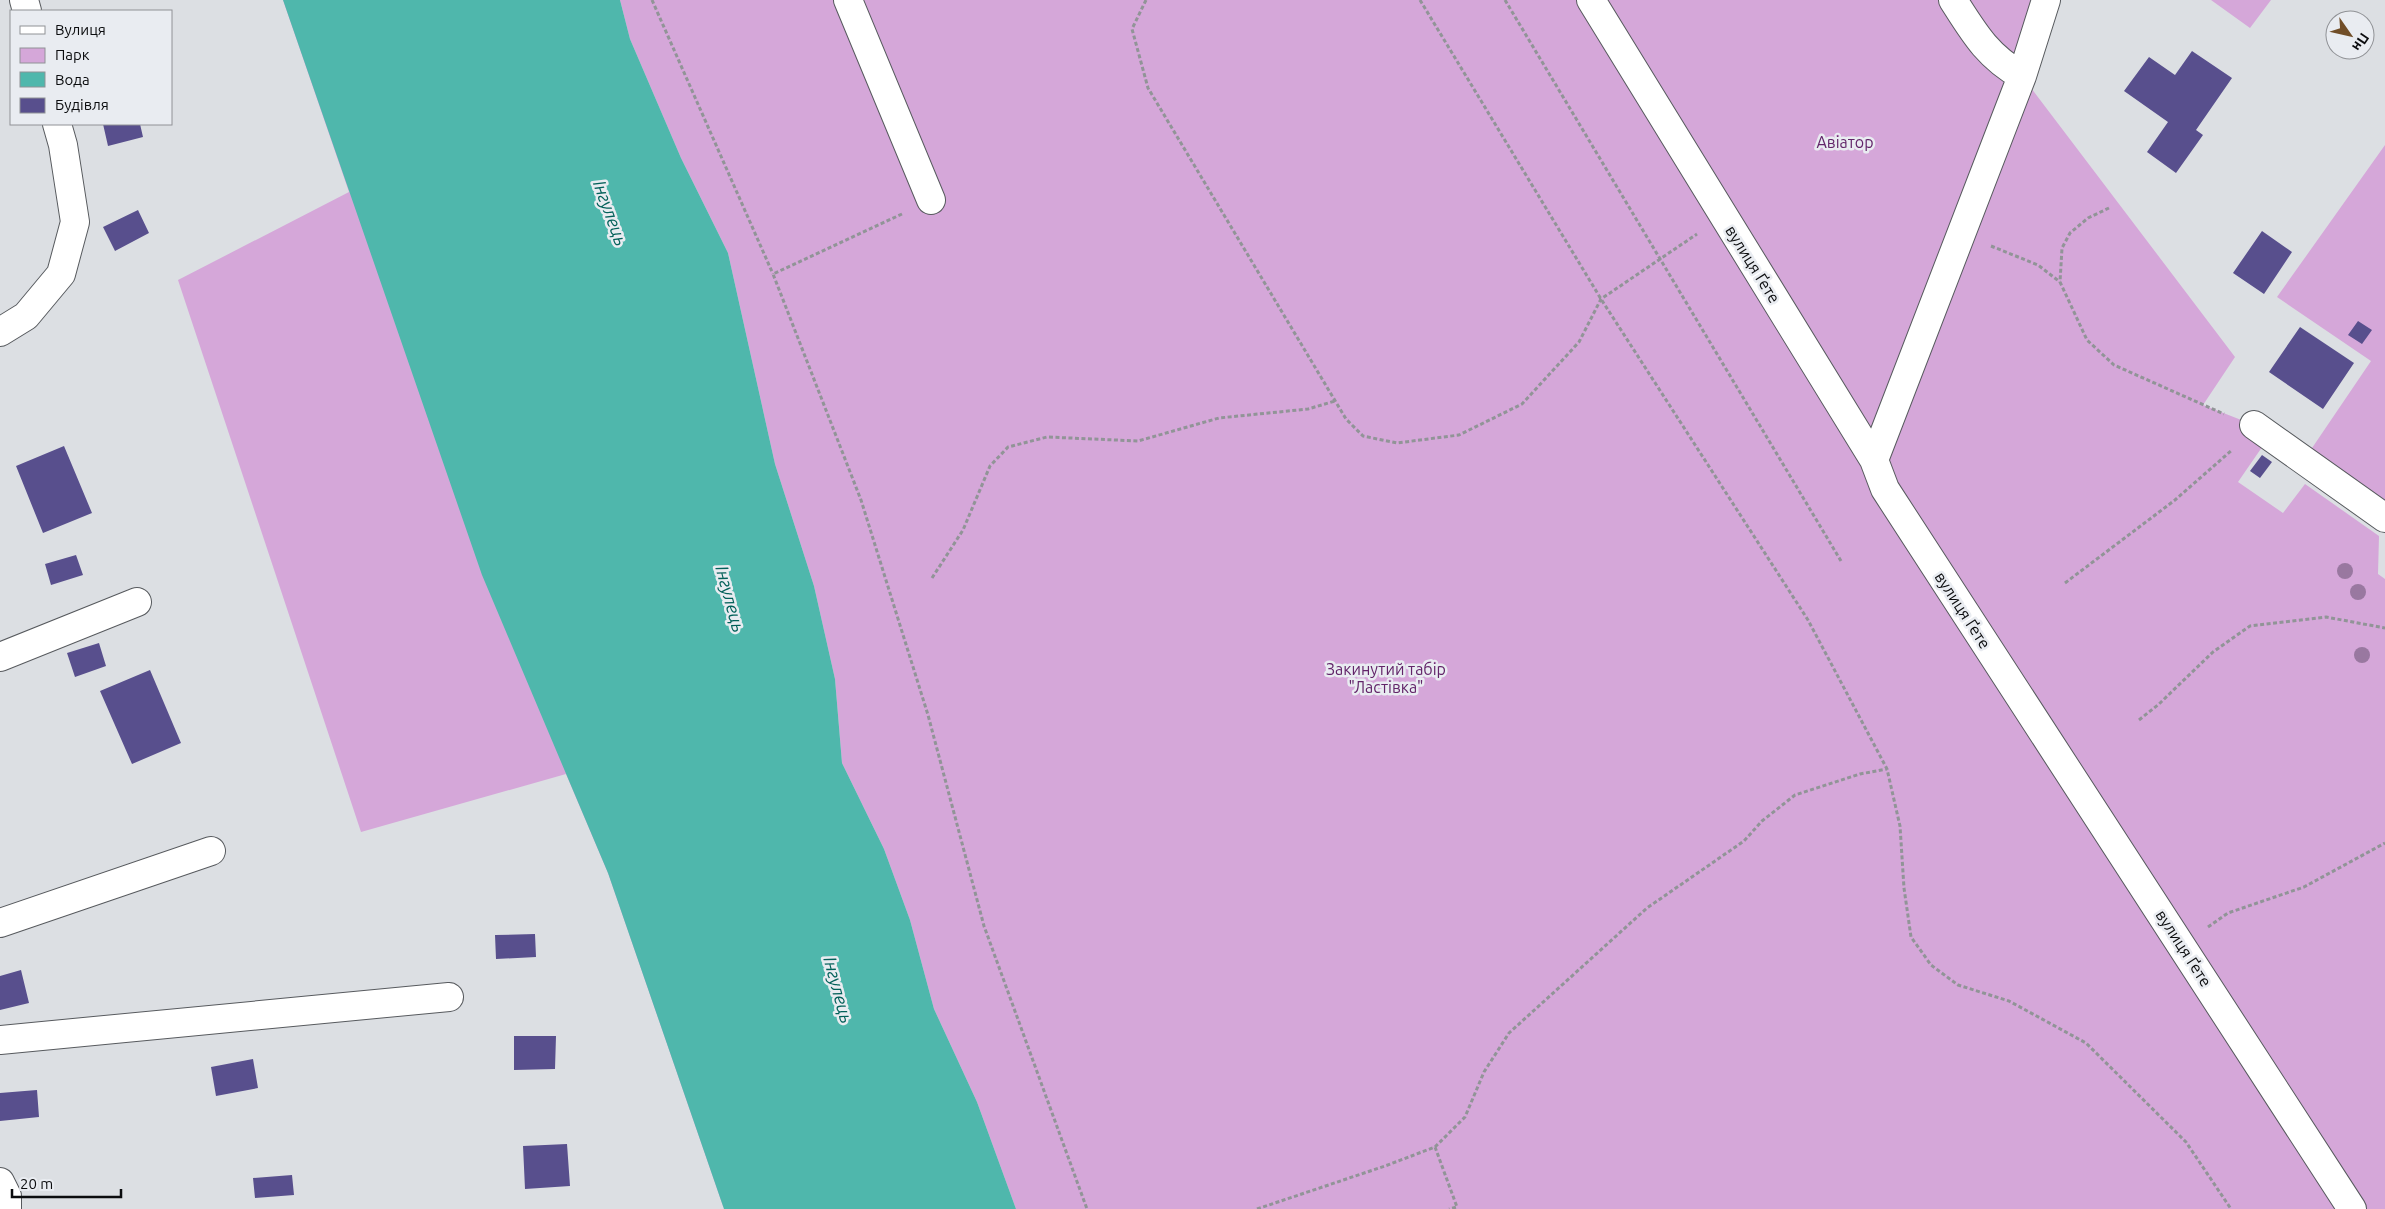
<svg xmlns="http://www.w3.org/2000/svg" width="2385" height="1209" viewBox="0 0 2385 1209" font-family="Ubuntu,sans-serif">
	<style>
		.green { fill: #d5a7d9 }
		.water { fill: #4fb7ac }
		.building { fill: #584f8d }
		.lines { fill: none; stroke-linecap: round; stroke-linejoin: round }
		.minor-casing { stroke: #575a5e; stroke-width: 30 }
		.path { stroke: #919497; stroke-width: 3; stroke-dasharray: 4 2.5; stroke-linecap: butt }
		.minor { stroke: #fff; stroke-width: 28 }
		.tree { fill: #9978a0 }
		.labels { text-anchor: middle; stroke-width: 5; stroke-linejoin: round; paint-order: stroke }
		.park-label { font-size: 16px; fill: #622469; stroke: #e9ecf1 }
		.street-label { font-size: 16px; fill: #0b0c0e; stroke: #e9ecf1 }
		.water-label { font-size: 18px; font-style: italic; fill: #026059; stroke: #e9ecf1 }
	</style>
	<rect width="100%" height="100%" fill="#dcdfe3"/>
	<path class="green" d="M 283,0 L 420,0 L 724,1209 L 608,873 L 566,774 L 361,832 L 178,280 L 349,192 Z
		M 620,0 L 2046,0 L 2022,76 L 2235,357 L 2203,405 L 2254,425 L 2269,437 L 2238,482 L 2283,513 L 2305,484 L 2379,536 L 2378,574 L 2385,579 L 2385,1209 L 1016,1209 L 977,1102 L 934,1009 L 910,920 L 884,849 L 842,763 L 835,679 L 814,586 L 775,464 L 728,253 L 681,158 L 630,39 Z
		M 2211,0 L 2271,0 L 2250,28 Z
		M 2385,145 L 2385,505 L 2310,451 L 2371,361 L 2277,297 Z"/>
	<path class="water" d="M 283,0 L 620,0 L 630,39 L 681,158 L 728,253 L 775,464 L 814,586 L 835,679 L 842,763 L 884,849 L 910,920 L 934,1009 L 977,1102 L 1016,1209 L 724,1209 L 608,873 L 482,575 Z"/>
	<path class="building" d="M 2192,51 L 2232,78 L 2196,130 L 2203,135 L 2176,173 L 2147,152 L 2168,122 L 2124,91 L 2149,57 L 2175,75 Z
		M 103,124 L 140,124 L 143,137 L 108,146 Z
		M 138,210 L 149,233 L 115,251 L 103,227 Z
		M 2262,231 L 2292,252 L 2264,294 L 2233,273 Z
		M 2358,321 L 2372,330 L 2362,344 L 2348,335 Z
		M 2300,327 L 2354,363 L 2323,409 L 2269,372 Z
		M 64,446 L 92,513 L 43,533 L 16,466 Z
		M 2262,455 L 2272,462 L 2260,478 L 2250,471 Z
		M 76,555 L 83,575 L 51,585 L 45,564 Z
		M 99,643 L 106,666 L 75,677 L 67,653 Z
		M 150,670 L 181,743 L 132,764 L 100,691 Z
		M 535,934 L 536,957 L 496,959 L 495,935 Z
		M 21,970 L 29,1003 L 0,1010 L 0,976 Z
		M 514,1036 L 556,1036 L 555,1069 L 514,1070 Z
		M 253,1059 L 258,1088 L 216,1096 L 211,1067 Z
		M 37,1090 L 39,1117 L 0,1121 L 0,1093 Z
		M 567,1144 L 570,1186 L 525,1189 L 523,1146 Z
		M 292,1175 L 294,1195 L 255,1198 L 253,1178 Z"/>
	<g class="lines">
		<defs>
			<path id="minor" d="M 24,0 L 27,11
				M 848,0 L 931,200
				M 1591,0 L 1874,460 L 1885,489 L 2352,1209
				M 1953,0 C 1974,33 1987,56 2022,76
				M 0,332 L 26,316 L 61,274 L 75,222 L 63,145 L 57,124
				M 2254,425 L 2385,518
				M 1874,460 L 2022,76 L 2046,0
				M 0,657 L 137,602
				M 0,923 L 211,851
				M 0,1040 L 449,997
				M 0,1182 L 7,1196 L 7,1209"/>
		</defs>
		<use href="#minor" class="minor-casing"/>
		<path class="path" d="M 652,0 L 773,274
			M 1146,0 L 1132,29 L 1148,88 L 1346,419 L 1363,436 L 1397,443 L 1459,435 L 1522,404 L 1579,342 L 1601,299 L 1697,234
			M 1420,0 L 1601,299 L 1808,620 L 1887,769 L 1900,826 L 1904,888 L 1911,937 L 1931,965 L 1958,985 L 2009,1001 L 2086,1043 L 2186,1142 L 2231,1209
			M 1505,0 L 1841,561
			M 2109,208 L 2088,218 L 2070,233 L 2062,248 L 2060,282 L 2087,340 L 2114,365 L 2224,414
			M 902,214 L 773,274 L 861,500 L 928,715 L 984,926 L 1087,1209
			M 1991,246 L 2038,265 L 2060,282
			M 932,578 L 963,530 L 990,466 L 1008,447 L 1047,437 L 1138,441 L 1219,418 L 1308,409 L 1335,401
			M 2065,583 L 2175,500 L 2232,450
			M 2139,720 L 2159,704 L 2213,652 L 2250,626 L 2326,617 L 2385,628
			M 2208,927 L 2228,913 L 2304,887 L 2385,843
			M 1435,1147 L 1457,1207 L 1449,1209
			M 1257,1209 L 1385,1166 L 1435,1147 L 1465,1117 L 1484,1072 L 1509,1033 L 1647,908 L 1744,841 L 1762,821 L 1795,795 L 1860,774 L 1887,769"/>
		<use href="#minor" class="minor"/>
	</g>
	<g class="tree">
		<circle cx="2345" cy="571" r="8"/>
		<circle cx="2358" cy="592" r="8"/>
		<circle cx="2362" cy="655" r="8"/>
	</g>
	<g class="labels">
		<g class="park-label">
			<text x="1845" y="148">Авіатор</text>
			<text x="1386" y="675">Закинутий табір<tspan x="1386" dy="18">"Ластівка"</tspan></text>
		</g>
		<g class="street-label">
			<text transform="translate(1753 264) rotate(58)" y="6">вулиця Ґете</text>
			<text transform="translate(1963 610) rotate(57)" y="6">вулиця Ґете</text>
			<text transform="translate(2184 948) rotate(57)" y="6">вулиця Ґете</text>
		</g>
		<g class="water-label">
			<text transform="translate(610 213) rotate(70)" y="6">Інгулець</text>
			<text transform="translate(730 599) rotate(75)" y="6">Інгулець</text>
			<text transform="translate(838 990) rotate(75)" y="6">Інгулець</text>
		</g>
	</g>
	<rect x="10" y="10" width="162" height="115" fill="#e9ecf1" stroke="#909296"/>
	<rect x="20" y="26" width="25" height="8" fill="#ffffff" stroke="#909296"/>
	<text x="55" y="35" font-size="15" fill="#0b0c0e">Вулиця</text>
	<rect x="20" y="48" width="25" height="15" fill="#d5a7d9" stroke="#909296"/>
	<text x="55" y="60" font-size="15" fill="#0b0c0e">Парк</text>
	<rect x="20" y="72" width="25" height="15" fill="#4fb7ac" stroke="#909296"/>
	<text x="55" y="85" font-size="15" fill="#0b0c0e">Вода</text>
	<rect x="20" y="98" width="25" height="15" fill="#584f8d" stroke="#909296"/>
	<text x="55" y="110" font-size="15" fill="#0b0c0e">Будівля</text>
	<g transform="translate(2350 35) rotate(124)"><circle r="24" fill="#e9ecf1" stroke="#909296"/>
	<path d="M0-4L9 19L0 12L-9 19Z" fill="#714e28"/>
	<text y="-8" font-size="14" font-weight="bold" text-anchor="middle" fill="#0b0c0e">Пн</text>
	</g>
	<path d="M12 1189v8h109v-8" fill="none" stroke="#0b0c0e" stroke-width="2.5"/>
	<text x="20" y="1189" font-size="15" fill="#0b0c0e" stroke="#e9ecf1" stroke-width="4" paint-order="stroke">20 m</text>
</svg>
